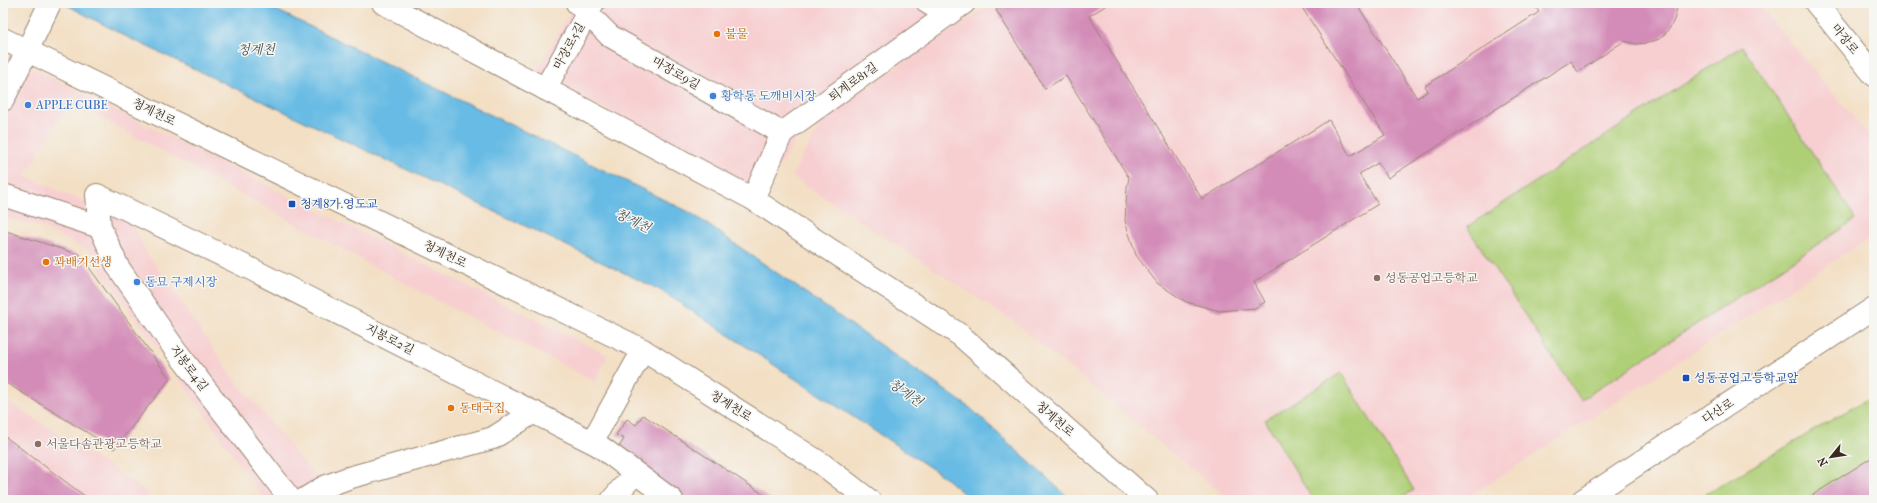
<svg xmlns="http://www.w3.org/2000/svg" width="1877" height="503" viewBox="0 0 1877 503" font-family="'IM FELL French Canon','Noto Serif KR',serif">
	<style>
		.built { fill: #f7cfd1 }
		.green { fill: #afcf77; stroke: #757c4a }
		.water { fill: #68bbe4; stroke: #527281 }
		.building { fill: #d38bb7 }
		.lines { fill: none; stroke-linecap: round; stroke-linejoin: round }
		.minor-casing { stroke: #978471; stroke-width: 24 }
		.tertiary-casing { stroke: #978471; stroke-width: 24 }
		.secondary-casing { stroke: #978471; stroke-width: 24 }
		.primary-casing { stroke: #978471; stroke-width: 24 }
		.minor { stroke: #fff; stroke-width: 22 }
		.tertiary { stroke: #fff; stroke-width: 22 }
		.secondary { stroke: #fff; stroke-width: 22 }
		.primary { stroke: #fff; stroke-width: 22 }
		.food-dot { fill: #e8710a; stroke: #f6f6f2; stroke-width: 1.5 }
		.shop-dot { fill: #3f7fe0; stroke: #f6f6f2; stroke-width: 1.5 }
		.transit-dot { fill: #1a4fb4; stroke: #f6f6f2; stroke-width: 1.5 }
		.education-dot { fill: #8d6e63; stroke: #f6f6f2; stroke-width: 1.5 }
		.labels { text-anchor: middle; stroke-width: 3; stroke-linejoin: round; paint-order: stroke }
		.food-label { font-size: 12px; fill: #c56008; stroke: #f6f6f2; text-anchor: start }
		.street-label { font-size: 12px; fill: #3b2a1e; stroke: #f6f6f2 }
		.shop-label { font-size: 12px; fill: #366cbe; stroke: #f6f6f2; text-anchor: start }
		.transit-label { font-size: 12px; fill: #164399; stroke: #f6f6f2; text-anchor: start }
		.education-label { font-size: 12px; fill: #785e54; stroke: #f6f6f2; text-anchor: start }
		.water-label { font-size: 13px; font-style: italic; fill: #485659; stroke: #f6f6f2 }
	</style>
	<rect width="100%" height="100%" fill="#f6f6f2"/>
	<filter id="ink" filterUnits="userSpaceOnUse"><feTurbulence type="fractalNoise" baseFrequency=".025" numOctaves="2"/><feDisplacementMap in="SourceGraphic" scale="8" xChannelSelector="R" yChannelSelector="G"/><feConvolveMatrix kernelMatrix="1 2 1 2 8 2 1 2 1" color-interpolation-filters="sRGB"/></filter>
	<filter id="wash" filterUnits="userSpaceOnUse"><feTurbulence type="fractalNoise" baseFrequency=".012" numOctaves="4" result="noise"/><feDisplacementMap in="SourceGraphic" scale="16" xChannelSelector="R" yChannelSelector="G"/><feGaussianBlur stdDeviation="0.9" result="paint"/><feColorMatrix in="noise" values="0 0 0 0 0 0 0 0 0 0 0 0 0 0 0 0 0 1.4 0 .05"/><feComposite in="paint" operator="in"/></filter>
	<g filter="url(#wash)">
		<rect width="100%" height="100%" fill="#f3dfc4"/>
		<path class="built" d="M 575,3 L 981,3 L 809,120 L 763,191 L 536,73 Z
			M 993,3 L 1757,3 L 1874,142 L 1874,235 L 1464,500 L 1229,500 L 1014,322 L 792,176 L 827,113 Z
			M 3,54 L 607,355 L 596,382 L 432,298 L 77,105 L 63,112 L 25,176 L 98,208 L 126,209 L 144,249 L 233,377 L 335,500 L 265,500 L 167,361 L 97,266 L 94,253 L 38,225 L 3,218 Z
			M 3,398 L 143,489 L 154,500 L 3,500 Z"/>
		<path class="green" d="M 1742,46 L 1856,219 L 1581,400 L 1467,227 Z
			M 1341,373 L 1414,490 L 1397,500 L 1313,500 L 1265,420 Z
			M 1874,395 L 1874,500 L 1696,500 Z"/>
		<path class="water" d="M 63,3 L 262,3 L 691,213 L 969,407 L 1071,500 L 971,500 L 943,476 L 660,290 L 127,37 Z"/>
		<g id="blocks">
			<path class="building" d="M 1007,3 L 1110,3 L 1089,16 L 1202,199 L 1329,120 L 1350,156 L 1385,135 L 1299,3 L 1356,3 L 1417,98 L 1428,91 L 1425,86 L 1539,12 L 1533,3 L 1676,3 L 1677,8 L 1674,20 L 1668,31 L 1659,39 L 1648,43 L 1636,44 L 1624,41 L 1578,72 L 1571,61 L 1388,178 L 1378,163 L 1359,174 L 1378,204 L 1254,282 L 1265,302 L 1255,308 L 1220,311 L 1186,302 L 1157,283 L 1136,255 L 1125,221 L 1127,187 L 1129,178 L 1066,76 L 1045,89 L 996,10 Z
				M 3,230 L 80,255 L 170,379 L 114,449 L 3,381 Z
				M 643,415 L 772,500 L 685,500 L 615,453 L 624,439 L 616,435 L 627,419 L 636,425 Z
				M 3,435 L 86,497 L 84,500 L 3,500 Z
				M 1874,456 L 1874,500 L 1805,500 Z"/>
		</g>
	</g>
	<g filter="url(#ink)">
		<use href="#blocks" fill-opacity="0" stroke="#978471" stroke-width="1"/>
		<g class="lines">
			<defs>
				<path id="minor" d="M 577,3 L 610,36 L 782,133
					M 928,3 L 947,14
					M 545,89 L 593,3
					M 3,100 L 27,51
					M 3,195 L 100,227
					M 97,195 L 251,269 L 598,445 L 672,500
					M 97,195 L 100,227 L 118,267 L 174,348 L 291,500
					M 753,199 L 782,133 L 964,3
					M 592,442 L 643,350
					M 303,500 L 324,487 L 348,478 L 493,438 L 534,412
					M 612,500 L 635,473"/>
				<path id="tertiary" d="M 27,51 L 50,3"/>
				<path id="secondary" d="M 1816,3 L 1874,75
					M 1583,500 L 1874,308"/>
				<path id="primary" d="M 383,3 L 753,199 L 960,335 L 1147,500
					M 3,39 L 643,350 L 822,464 L 869,500"/>
			</defs>
			<use href="#minor" class="minor-casing"/>
			<use href="#tertiary" class="tertiary-casing"/>
			<use href="#secondary" class="secondary-casing"/>
			<use href="#primary" class="primary-casing"/>
			<use href="#minor" class="minor"/>
			<use href="#tertiary" class="tertiary"/>
			<use href="#secondary" class="secondary"/>
			<use href="#primary" class="primary"/>
		</g>
	</g>
	<g class="food-dot">
		<circle cx="717" cy="34" r="4"/>
		<circle cx="46" cy="262" r="4"/>
		<circle cx="451" cy="408" r="4"/>
	</g>
	<g class="shop-dot">
		<circle cx="713" cy="96" r="4"/>
		<circle cx="28" cy="105" r="4"/>
		<circle cx="137" cy="282" r="4"/>
	</g>
	<g class="transit-dot">
		<rect x="288" y="200" width="8" height="8" rx="2"/>
		<rect x="1682" y="374" width="8" height="8" rx="2"/>
	</g>
	<g class="education-dot">
		<circle cx="1377" cy="278" r="4"/>
		<circle cx="38" cy="444" r="4"/>
	</g>
	<g class="labels">
		<g class="food-label">
			<text x="725" y="38">불물</text>
			<text x="54" y="266">꽈배기선생</text>
			<text x="459" y="412">동태국집</text>
		</g>
		<g class="street-label">
			<text transform="translate(1845 39) rotate(51)" y="4">마장로</text>
			<text transform="translate(569 46) rotate(-61)" y="4">마장로5길</text>
			<text transform="translate(676 73) rotate(30)" y="4">마장로9길</text>
			<text transform="translate(853 82) rotate(-36)" y="4">퇴계로81길</text>
			<text transform="translate(154 112) rotate(26)" y="4">청계천로</text>
			<text transform="translate(445 254) rotate(26)" y="4">청계천로</text>
			<text transform="translate(390 339) rotate(27)" y="4">지봉로2길</text>
			<text transform="translate(189 368) rotate(53)" y="4">지봉로4길</text>
			<text transform="translate(731 406) rotate(32)" y="4">청계천로</text>
			<text transform="translate(1718 411) rotate(-33)" y="4">다산로</text>
			<text transform="translate(1055 419) rotate(41)" y="4">청계천로</text>
		</g>
		<g class="shop-label">
			<text x="721" y="100">황학동 도깨비시장</text>
			<text x="36" y="109">APPLE CUBE</text>
			<text x="145" y="286">동묘 구제시장</text>
		</g>
		<g class="transit-label">
			<text x="300" y="208">청계8가.영도교</text>
			<text x="1694" y="382">성동공업고등학교앞</text>
		</g>
		<g class="education-label">
			<text x="1385" y="282">성동공업고등학교</text>
			<text x="46" y="448">서울다솜관광고등학교</text>
		</g>
		<g class="water-label">
			<text x="256" y="54">청계천</text>
			<text transform="translate(633 220) rotate(26)" y="5">청계천</text>
			<text transform="translate(906 392) rotate(35)" y="5">청계천</text>
		</g>
	</g>
	<rect width="1877" height="503" fill="none" stroke="#f6f6f2" stroke-width="16"/>
	<g transform="translate(1831 457) rotate(240)" stroke="#f6f6f2" stroke-width="3" paint-order="stroke">
	<path d="M0-3L7 15L0 10L-7 15Z" fill="#3b2a1e"/>
	<text y="-6" font-size="11" font-weight="bold" text-anchor="middle" fill="#3b2a1e">N</text>
	</g>
</svg>
